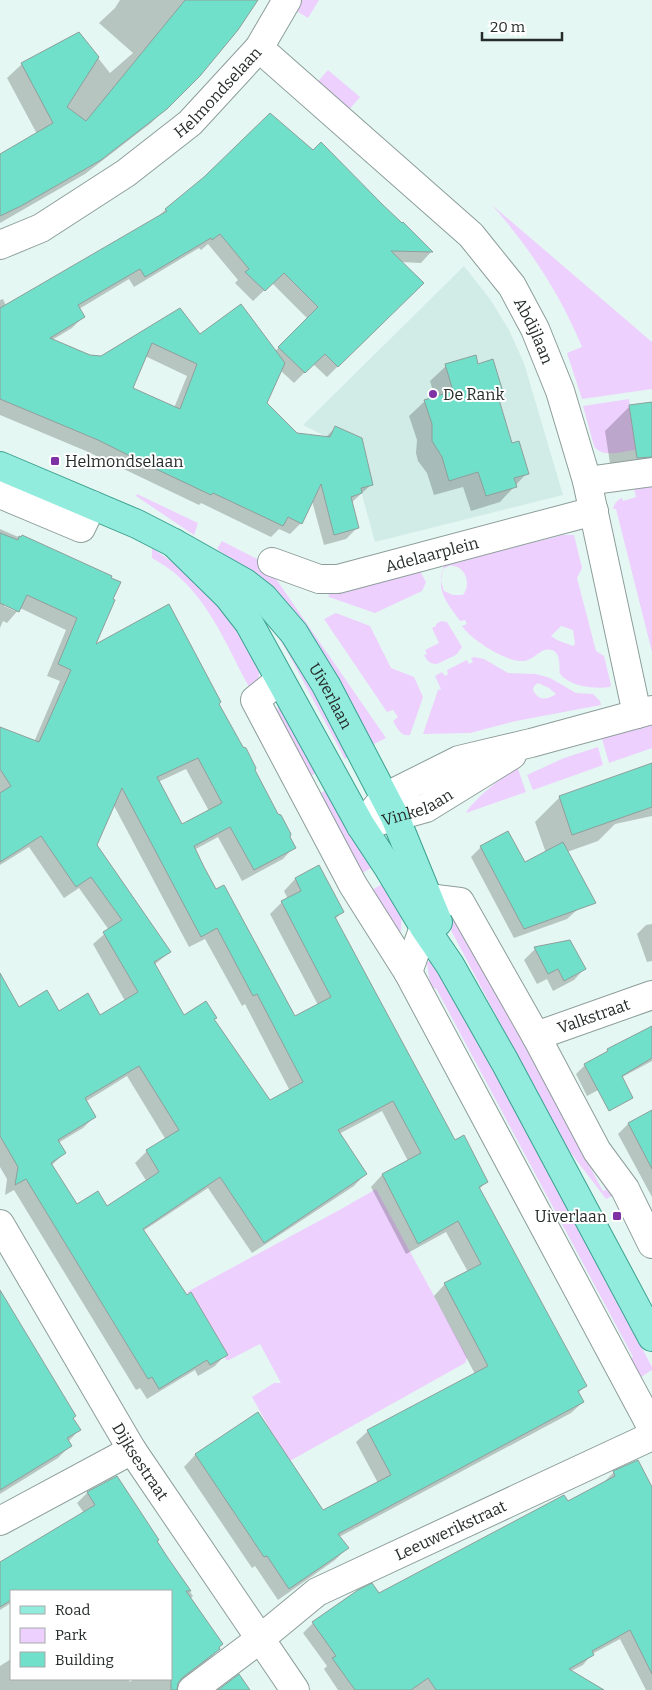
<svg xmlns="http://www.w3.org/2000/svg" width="652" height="1690" viewBox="0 0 652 1690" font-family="Bitter,serif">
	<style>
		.built { fill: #d1ece6 }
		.green { fill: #edd0fe; fill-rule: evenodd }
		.shadow { fill: #0003; fill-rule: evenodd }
		.building { fill: #70e0cb; stroke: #8f9f9b; fill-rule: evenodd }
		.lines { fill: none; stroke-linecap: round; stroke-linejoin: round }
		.minor-casing { stroke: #8d9e9a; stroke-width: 30 }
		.major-casing { stroke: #3ca08f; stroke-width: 30 }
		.minor { stroke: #fff; stroke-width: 28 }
		.major { stroke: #91ecdd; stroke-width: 28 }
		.poi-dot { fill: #7e32a3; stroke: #fff; stroke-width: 2 }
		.labels { text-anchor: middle; stroke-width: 4; stroke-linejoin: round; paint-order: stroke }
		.street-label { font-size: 16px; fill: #252c2a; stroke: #fff }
		.poi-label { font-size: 16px; fill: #252c2a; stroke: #fff; text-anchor: start }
	</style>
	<rect width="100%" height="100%" fill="#e5f7f2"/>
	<path class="built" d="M 464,266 L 490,299 L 509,330 L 524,363 L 563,495 L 375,542 L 349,448 L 303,425 Z"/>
	<path class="green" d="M 301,0 L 319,0 L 308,18 L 295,10 Z
		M 328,70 L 360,97 L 348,111 L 315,85 Z
		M 492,205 L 652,342 L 652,389 L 582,399 L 567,353 L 582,347 C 560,294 530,248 492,205 Z
		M 629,399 L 636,450 C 623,451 602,459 594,446 L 583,406 Z
		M 652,486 L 652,652 L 616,509 L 613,509 C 614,504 617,500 622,498 L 623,501 L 636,497 L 634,488 Z
		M 137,494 L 198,523 L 194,535 L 136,496 Z
		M 563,535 L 574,535 L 582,568 L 577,578 L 596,651 L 604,656 L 611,685 L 610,687 C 594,689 571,687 560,674 C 559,666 561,653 552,650 C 542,647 536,657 528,660 C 512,667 470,639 462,626 L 467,624 L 465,620 L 460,621 C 446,601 435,591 444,565 ZM 449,566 C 465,564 472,584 463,595 L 453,595 L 444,591 L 441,581 L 443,569 ZM 561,626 L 573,630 L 575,644 L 573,646 L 557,640 L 551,636 Z
		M 222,541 L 265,563 L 386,738 L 368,747 L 243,568 L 217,549 Z
		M 152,548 L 178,566 L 222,606 L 259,664 L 260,671 L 256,687 L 250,688 L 249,687 C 229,650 212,607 180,578 C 172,570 162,564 152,558 Z
		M 420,571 L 426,582 L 422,591 L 375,613 L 329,597 L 327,588 Z
		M 336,613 L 370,626 L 391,668 L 414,677 L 423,697 L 410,735 C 401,737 397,728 393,721 L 398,717 L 393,710 L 387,712 L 324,619 Z
		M 272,620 L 353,754 L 345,759 L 288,653 L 269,622 Z
		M 441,621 L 447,622 L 462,647 L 456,655 L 437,664 C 430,664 427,661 424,655 L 427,654 L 425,650 L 439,643 L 432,628 L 436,626 L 436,624 Z
		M 474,657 L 484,659 L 508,673 L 536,674 L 550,678 L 576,693 L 593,694 L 600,701 L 601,705 L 516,721 L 470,733 L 423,734 L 438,690 L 441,689 L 435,676 L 442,672 L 445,676 L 448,674 L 447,670 L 467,660 L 469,664 L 473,662 L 471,658 ZM 538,683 L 549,688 L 556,694 C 546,701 538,700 533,690 L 534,686 Z
		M 278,704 L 280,704 L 320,771 L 307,778 L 277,713 Z
		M 652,724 L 652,748 L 609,763 L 601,735 Z
		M 598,747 L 603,765 L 533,790 L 527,775 L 564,758 Z
		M 516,768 L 518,769 L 526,792 L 466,813 C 472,801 503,776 516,768 Z
		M 329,789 L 375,866 L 360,874 L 316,795 Z
		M 386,882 L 402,911 L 401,931 L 398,932 L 370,891 Z
		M 453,911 L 603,1191 L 606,1190 L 586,1153 L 614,1195 L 606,1199 L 564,1144 L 444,917 Z
		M 430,960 L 435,962 L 652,1367 L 652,1370 L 641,1377 L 631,1358 L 633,1357 L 436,988 L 433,989 L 429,978 L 427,963 Z
		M 376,1189 L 467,1357 L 465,1363 L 288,1462 L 252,1397 L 274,1383 L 281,1383 L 260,1344 L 229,1360 L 226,1360 L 187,1292 L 343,1208 Z"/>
	<path class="shadow" d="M 120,0 L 256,0 L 199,75 L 151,123 L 85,174 L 0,223 L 0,155 L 37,134 L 7,78 L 22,64 L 79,34 L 110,73 L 133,53 L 99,23 L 115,8 Z
		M 313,152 L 403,224 L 431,252 L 421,263 L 401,262 L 422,283 L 327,377 L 313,364 L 294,383 L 281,371 L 266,403 L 296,434 L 325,438 L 336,427 L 372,484 L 351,503 L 357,528 L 346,539 L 324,545 L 312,501 L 301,523 L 290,534 L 279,529 L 271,537 L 201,503 L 199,505 L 86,451 L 0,415 L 0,300 L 3,299 L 6,306 L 157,218 L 166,209 ZM 208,244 L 238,280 L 235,283 L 253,301 L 272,283 L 308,319 L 275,351 L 200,336 L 180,309 L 102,358 L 90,356 L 52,340 L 72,328 L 83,317 L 79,309 L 129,279 L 134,287 L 199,248 L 201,250 ZM 145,356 L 187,376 L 174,408 L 131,389 Z
		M 477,365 L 502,391 L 497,396 L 511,445 L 527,473 L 500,502 L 471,511 L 463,487 L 434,495 L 427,473 L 418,461 L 416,453 L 417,440 L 409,416 L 425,401 L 435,398 L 430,381 L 446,366 Z
		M 652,403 L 652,464 L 611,470 L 605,431 L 630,406 Z
		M 0,529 L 110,577 L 93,647 L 217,705 L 294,847 L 283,859 L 242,881 L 218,837 L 194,850 L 216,890 L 294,1018 L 318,1005 L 270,914 L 282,902 L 288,899 L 284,891 L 295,879 L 319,867 L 343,912 L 335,919 L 454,1142 L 487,1182 L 479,1189 L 585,1386 L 578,1393 L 583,1402 L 571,1413 L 339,1537 L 347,1548 L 335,1560 L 278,1600 L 255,1566 L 252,1568 L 184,1467 L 195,1455 L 258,1413 L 323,1512 L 378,1483 L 356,1442 L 368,1431 L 475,1374 L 434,1296 L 445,1284 L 468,1272 L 446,1232 L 406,1254 L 371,1187 L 382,1175 L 408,1161 L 382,1111 L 339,1134 L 365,1174 L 354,1186 L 252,1253 L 208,1188 L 143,1231 L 226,1354 L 215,1366 L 198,1376 L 195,1370 L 147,1399 L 140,1388 L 136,1390 L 14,1190 L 5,1195 L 7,1179 L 0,1167 L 0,976 L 19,1009 L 100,1017 L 125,1001 L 93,944 L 109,930 L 79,888 L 64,898 L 29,847 L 0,865 L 0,734 L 34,742 L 60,681 L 47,676 L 66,630 L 20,608 L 7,623 L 3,621 L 0,628 ZM 5,604 L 15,609 L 15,611 L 4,606 ZM 186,769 L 209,811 L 181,826 L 158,782 ZM 113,804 L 189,947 L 205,939 L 242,1006 L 245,1004 L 290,1091 L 270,1102 L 213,1020 L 216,1018 L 183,1017 L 154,965 L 170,952 L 96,845 ZM 127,1076 L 166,1140 L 147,1151 L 135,1163 L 147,1182 L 107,1207 L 77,1206 L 51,1166 L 64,1153 L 58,1143 L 83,1128 L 94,1117 L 85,1102 Z
		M 652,765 L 652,816 L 615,824 L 598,841 L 567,852 L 578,909 L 567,919 L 514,938 L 471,857 L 481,847 L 524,864 L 546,853 L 535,822 L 559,798 Z
		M 652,924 L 652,961 L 647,962 L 637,934 L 646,925 Z
		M 570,942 L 584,969 L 574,980 L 553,991 L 547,979 L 537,984 L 524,960 L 535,949 Z
		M 652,1027 L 652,1061 L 587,1096 L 576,1074 L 585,1065 L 602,1056 L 608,1050 Z
		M 652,1112 L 652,1197 L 618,1134 L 628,1124 Z
		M 0,1292 L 79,1430 L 68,1442 L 70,1446 L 58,1458 L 0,1494 Z
		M 614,1472 L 652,1490 L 652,1690 L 646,1690 L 620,1639 L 592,1654 L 583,1665 L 571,1671 L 547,1690 L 338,1690 L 324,1669 L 327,1666 L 303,1633 L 313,1623 L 379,1594 L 567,1503 L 604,1482 Z
		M 117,1477 L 167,1559 L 193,1596 L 190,1599 L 219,1649 L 209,1659 L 177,1683 L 175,1690 L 0,1690 L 0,1666 L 11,1659 L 11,1679 L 128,1679 L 130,1682 L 134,1679 L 171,1679 L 171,1591 L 35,1591 L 34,1589 L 30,1591 L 11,1591 L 11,1603 L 0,1610 L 0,1565 L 84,1513 L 77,1503 L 87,1493 Z"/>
	<path class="building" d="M 185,0 L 258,0 L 238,30 L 200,76 L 167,109 L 101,160 L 21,206 L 0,216 L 0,154 L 53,123 L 21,63 L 79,32 L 99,57 L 67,107 L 86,121 Z
		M 270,113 L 313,150 L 321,142 L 382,204 L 402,223 L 403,222 L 433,252 L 391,251 L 424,283 L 338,367 L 325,354 L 305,373 L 278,347 L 318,307 L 284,273 L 265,291 L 245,272 L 249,269 L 220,234 L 212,240 L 211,238 L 145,277 L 140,269 L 78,305 L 85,317 L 50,338 L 90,355 L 101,356 L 180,308 L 200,334 L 241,304 L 285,363 L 267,403 L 297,433 L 330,437 L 335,426 L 362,438 L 373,485 L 361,488 L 362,493 L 351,497 L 359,528 L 334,535 L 321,484 L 302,524 L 288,517 L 283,526 L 213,493 L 211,495 L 156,469 L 98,440 L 0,399 L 0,308 L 167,211 L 165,209 L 204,177 ZM 152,343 L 197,364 L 180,409 L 133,388 Z
		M 476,355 L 478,364 L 493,359 L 503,392 L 497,393 L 512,443 L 519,441 L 529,474 L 514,478 L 517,487 L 486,496 L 478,472 L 449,481 L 442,457 L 432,441 L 432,424 L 424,400 L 453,391 L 445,364 Z
		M 652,402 L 652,457 L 637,458 L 629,405 Z
		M 0,533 L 18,540 L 19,536 L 21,537 L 22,535 L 112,576 L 111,578 L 121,582 L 113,599 L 115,600 L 96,644 L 169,604 L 221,702 L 219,704 L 243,747 L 246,748 L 256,768 L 255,770 L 278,814 L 281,815 L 291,834 L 290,837 L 296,848 L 254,870 L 230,827 L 194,846 L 204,867 L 216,889 L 224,885 L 295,1016 L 331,997 L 281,901 L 301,891 L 295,878 L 319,865 L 344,912 L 335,917 L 455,1140 L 464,1135 L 488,1182 L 479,1187 L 587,1386 L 578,1391 L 584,1402 L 338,1534 L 349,1548 L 289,1589 L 267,1556 L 264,1557 L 195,1454 L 258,1412 L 323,1510 L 391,1475 L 367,1430 L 488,1366 L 444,1283 L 481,1264 L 458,1221 L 418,1244 L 382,1174 L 421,1153 L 393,1101 L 338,1130 L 367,1174 L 264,1243 L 220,1177 L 143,1229 L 187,1295 L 191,1292 L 228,1355 L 210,1365 L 207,1360 L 159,1389 L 152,1377 L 148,1379 L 26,1179 L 15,1185 L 18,1167 L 0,1136 L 0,973 L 19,1007 L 47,990 L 59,1011 L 88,993 L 100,1015 L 138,992 L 103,932 L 122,920 L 91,877 L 76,887 L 41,836 L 0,862 L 0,793 L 11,786 L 0,769 L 0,727 L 39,742 L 71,670 L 58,664 L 77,618 L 27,595 L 19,612 L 0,603 ZM 198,758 L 222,803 L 182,824 L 157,777 ZM 122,788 L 201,937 L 217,928 L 253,996 L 257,994 L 303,1082 L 270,1100 L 214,1019 L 217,1018 L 206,1001 L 184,1015 L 154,962 L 171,952 L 97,845 ZM 139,1066 L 179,1130 L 146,1150 L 159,1172 L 107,1206 L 98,1191 L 77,1204 L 51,1163 L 66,1153 L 58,1140 L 96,1117 L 85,1098 Z
		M 652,763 L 652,807 L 572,835 L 559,796 Z
		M 508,831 L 525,862 L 563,842 L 596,903 L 524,929 L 480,846 Z
		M 570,940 L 586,969 L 564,981 L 558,969 L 548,974 L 534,947 Z
		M 652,1026 L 652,1058 L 622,1076 L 633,1098 L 609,1111 L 584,1064 L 608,1051 L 607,1049 Z
		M 652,1110 L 652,1169 L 628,1123 Z
		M 0,1290 L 76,1416 L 73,1418 L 81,1430 L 67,1438 L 72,1446 L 0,1490 Z
		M 638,1460 L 652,1487 L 652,1674 L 630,1630 L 592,1651 L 594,1655 L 569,1669 L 604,1690 L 436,1690 L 428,1678 L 411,1690 L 355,1690 L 332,1658 L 336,1656 L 312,1622 L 358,1590 L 372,1583 L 379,1593 L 564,1495 L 568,1501 L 615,1476 L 613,1471 Z
		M 117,1476 L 159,1540 L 157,1541 L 168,1558 L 191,1591 L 186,1591 L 223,1644 L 219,1647 L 220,1649 L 182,1678 L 178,1683 L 177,1690 L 171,1690 L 171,1591 L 11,1591 L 11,1600 L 0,1607 L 0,1562 L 95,1505 L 87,1492 Z
		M 239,1674 L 250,1690 L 218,1690 Z"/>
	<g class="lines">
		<defs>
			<g id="minor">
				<path id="s1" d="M 259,48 L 471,235 L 512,286 L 535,329 L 560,391 L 587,481 L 637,714"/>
				<path id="s2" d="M 0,245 L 41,228 L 126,173 L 190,123 L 259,48 L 287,0"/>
				<path d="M 587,481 L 652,472"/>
				<path d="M 0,494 L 81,528 L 92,505"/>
				<path id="s3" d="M 272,562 L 319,579 L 338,579 L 594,511"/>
				<path d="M 280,680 L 255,700 L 353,885 L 408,972 L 652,1428"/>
				<path id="s4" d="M 372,823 L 426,808 L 512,755"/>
				<path d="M 361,826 L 385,797 L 459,760 L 531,743 L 652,710"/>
				<path d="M 428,898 L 460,902 L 536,1036 L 597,1151 L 625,1189 L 652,1244"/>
				<path d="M 408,972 L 424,927"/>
				<path id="s5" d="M 536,1036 L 652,995"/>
				<path id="s6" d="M 0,1224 L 132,1450 L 295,1690"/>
				<path d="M 0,1521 L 132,1450"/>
				<path id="s7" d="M 192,1690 L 260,1639 L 317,1592 L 652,1436"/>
			</g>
			<g id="major">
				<path id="s8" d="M 0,466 L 137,524 L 174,543 L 245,583 L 263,597 L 294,633 L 326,685 L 395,817 L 438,922"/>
				<path d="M 174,543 L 228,596 L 249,623 L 361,826 L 388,867 L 424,927 L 450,965 L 505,1062 L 652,1337"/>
			</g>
		</defs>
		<use href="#minor" class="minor-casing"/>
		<use href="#major" class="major-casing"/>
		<use href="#minor" class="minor"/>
		<use href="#major" class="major"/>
	</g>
	<g class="poi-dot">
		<circle cx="433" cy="394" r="5"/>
		<rect x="50" y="456" width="10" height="10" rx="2.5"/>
		<rect x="612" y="1211" width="10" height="10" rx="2.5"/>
	</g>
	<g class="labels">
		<g class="street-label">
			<text dy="6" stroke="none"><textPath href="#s2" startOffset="268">Helmondselaan</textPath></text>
			<text dy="6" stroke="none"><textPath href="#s1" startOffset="398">Abdijlaan</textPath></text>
			<text dy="6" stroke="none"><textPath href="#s3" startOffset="166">Adelaarplein</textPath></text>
			<text dy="6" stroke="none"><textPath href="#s8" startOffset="415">Uiverlaan</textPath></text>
			<text dy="6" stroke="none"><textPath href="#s4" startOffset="48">Vinkelaan</textPath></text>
			<text dy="6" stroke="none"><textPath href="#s5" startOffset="61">Valkstraat</textPath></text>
			<text dy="6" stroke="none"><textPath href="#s6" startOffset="276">Dijksestraat</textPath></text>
			<text dy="6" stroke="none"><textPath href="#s7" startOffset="306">Leeuwerikstraat</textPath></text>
		</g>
		<g class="poi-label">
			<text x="443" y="400">De Rank</text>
			<text x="65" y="467">Helmondselaan</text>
			<text x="607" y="1222" text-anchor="end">Uiverlaan</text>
		</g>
	</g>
	<rect x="10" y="1590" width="162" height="90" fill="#ffffff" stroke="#a8abaa"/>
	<rect x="20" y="1606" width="25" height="8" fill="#91ecdd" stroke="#a8abaa"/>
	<text x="55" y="1615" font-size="15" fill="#252c2a">Road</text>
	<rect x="20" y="1628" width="25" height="15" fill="#edd0fe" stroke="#a8abaa"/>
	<text x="55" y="1640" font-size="15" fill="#252c2a">Park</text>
	<rect x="20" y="1652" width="25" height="15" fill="#70e0cb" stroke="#a8abaa"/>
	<text x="55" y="1665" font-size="15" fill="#252c2a">Building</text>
	<path d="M482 32v8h80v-8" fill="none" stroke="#252c2a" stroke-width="2.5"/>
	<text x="490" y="32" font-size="15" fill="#252c2a" stroke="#ffffff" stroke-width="4" paint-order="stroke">20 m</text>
</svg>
